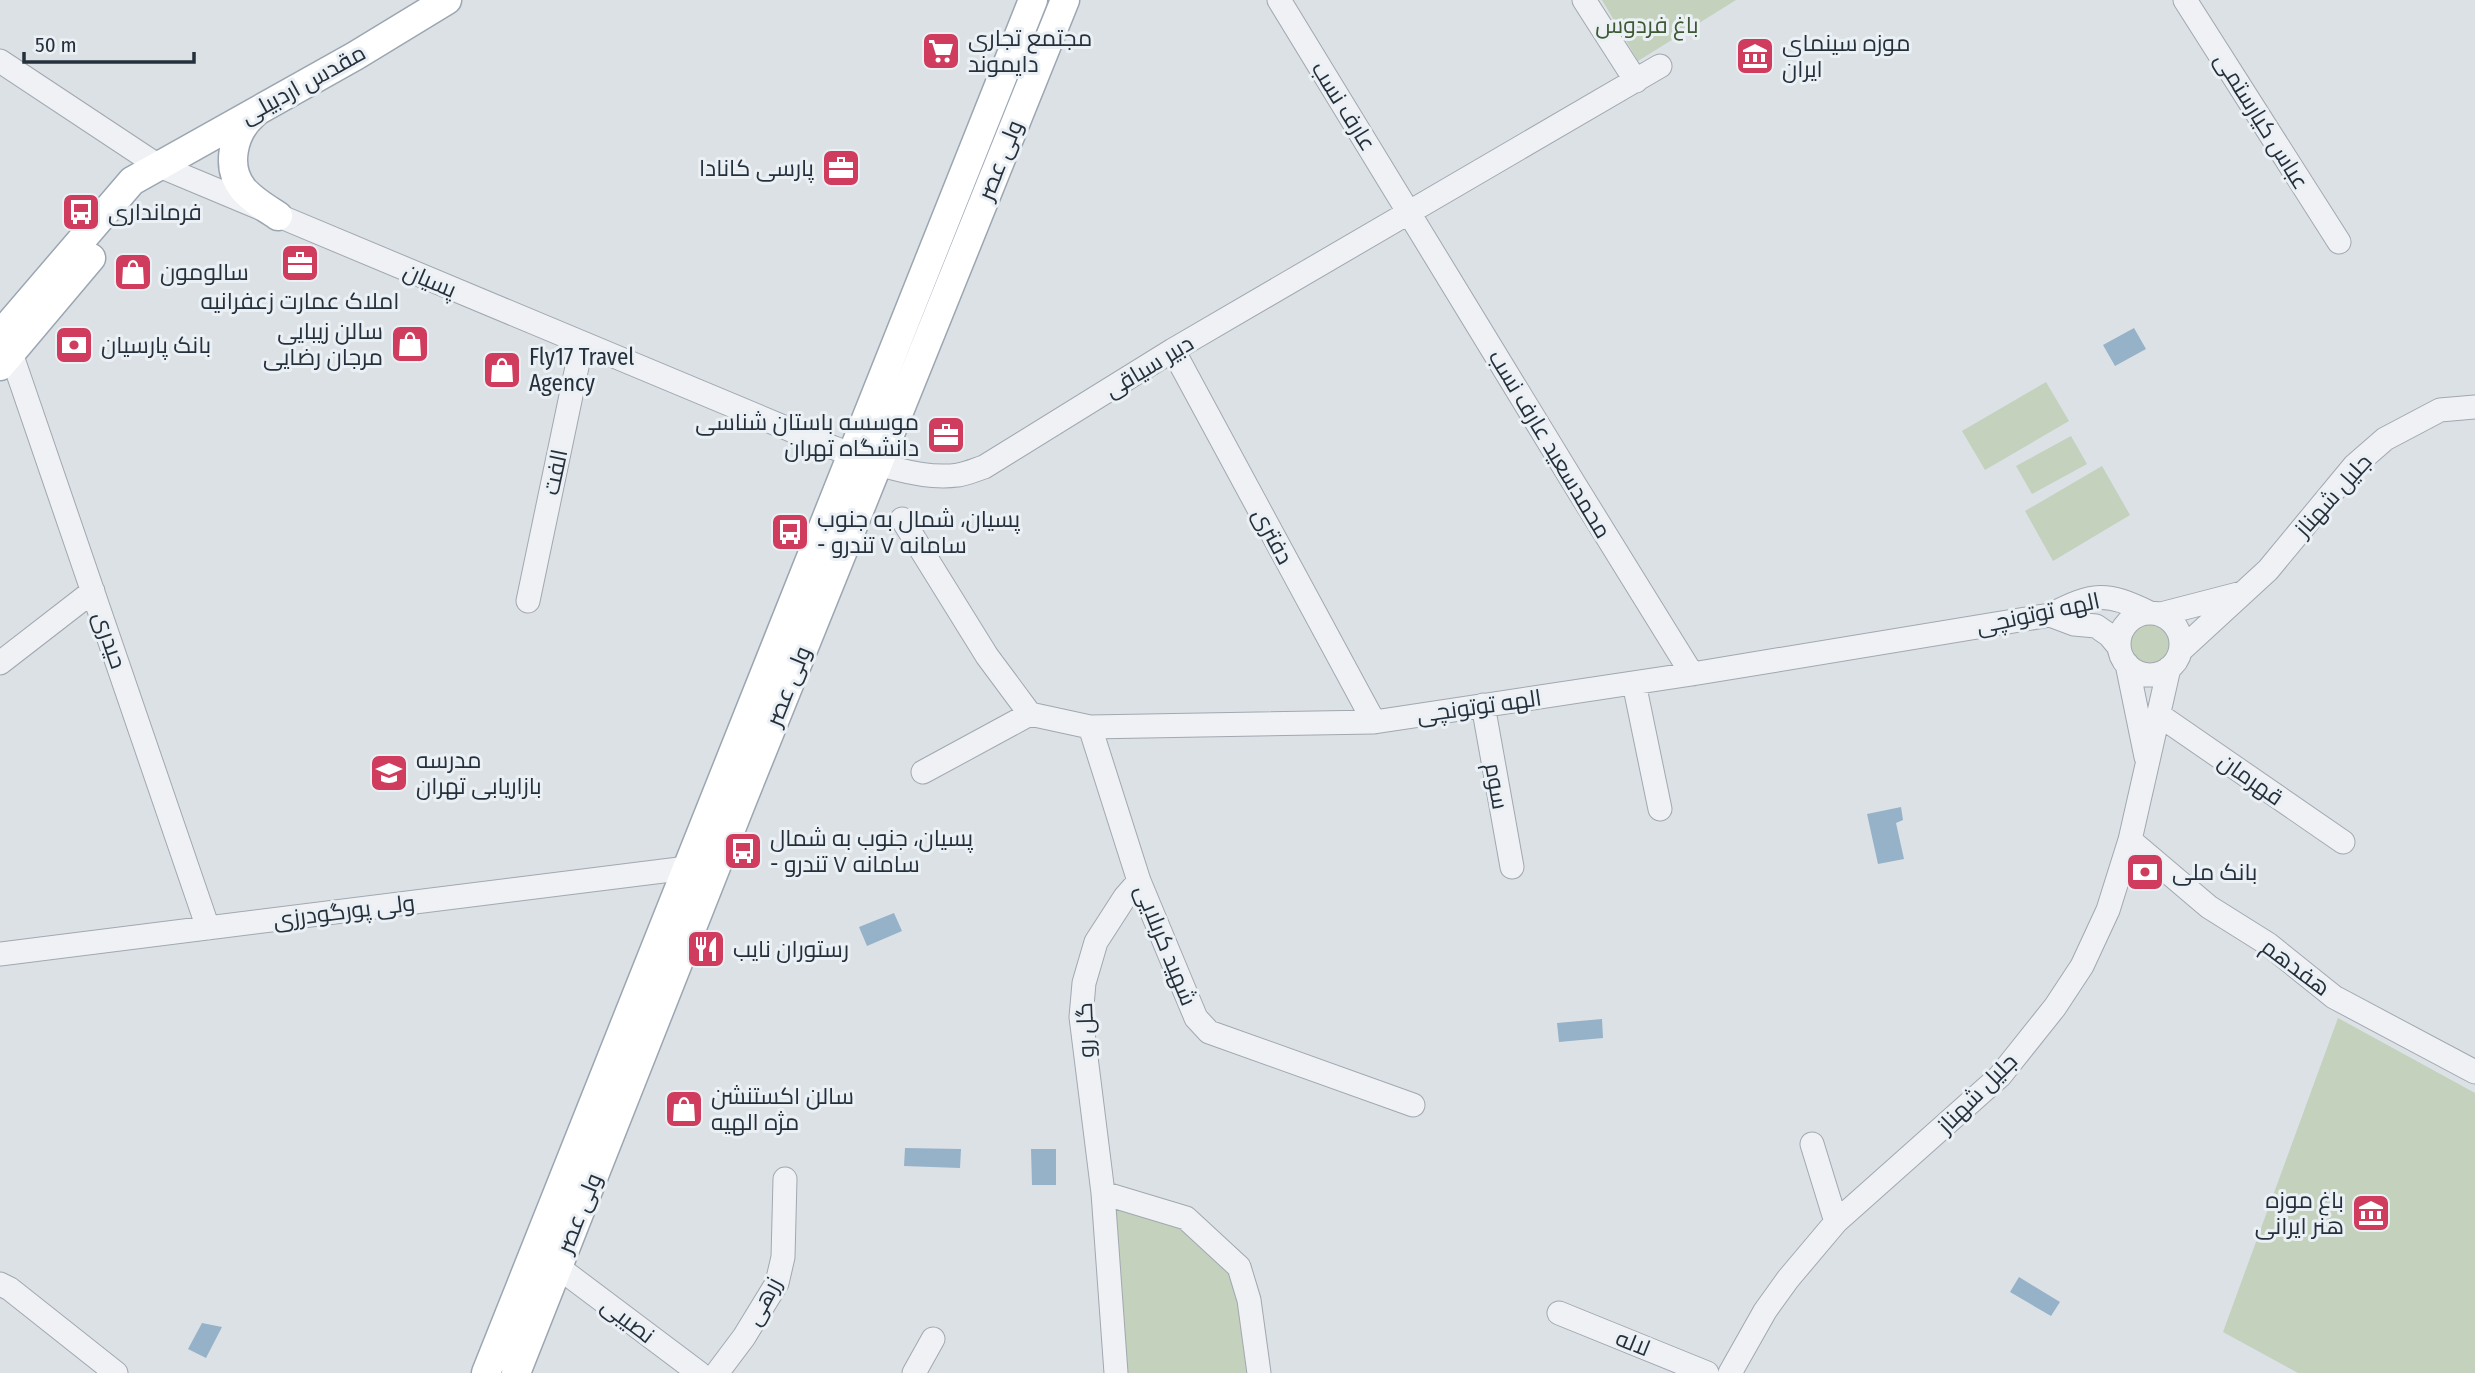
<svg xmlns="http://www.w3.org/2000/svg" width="2475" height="1373" viewBox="0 0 2475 1373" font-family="'Fira Sans Condensed',Cairo,sans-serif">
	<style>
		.green { fill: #c3d1bd }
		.water { fill: #95b2c8 }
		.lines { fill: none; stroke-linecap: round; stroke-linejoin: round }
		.minor-casing { stroke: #a1a8b0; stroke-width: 25 }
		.major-casing { stroke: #9ba6b2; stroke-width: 31 }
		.minor { stroke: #eff1f5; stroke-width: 23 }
		.major { stroke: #fff; stroke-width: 28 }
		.labels { text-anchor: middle; stroke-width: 6; stroke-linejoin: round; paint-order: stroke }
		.park-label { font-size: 23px; fill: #3d5933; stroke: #ebf0f4 }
		.poi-label { font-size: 23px; fill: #25303d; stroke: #ebf0f4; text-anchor: start }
		.street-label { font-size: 23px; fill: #25303d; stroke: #ebf0f4 }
	</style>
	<rect width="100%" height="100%" fill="#dce1e6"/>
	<path class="green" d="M 1602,0 L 1736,0 L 1638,61 Z
		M 2046,382 L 2069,421 L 1985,470 L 1962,431 Z
		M 2071,436 L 2087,464 L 2032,494 L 2016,466 Z
		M 2102,466 L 2130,515 L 2053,561 L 2025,511 Z
		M2126 644a25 25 0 1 1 50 0a25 25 0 1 1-50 0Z
		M 2338,1018 L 2475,1093 L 2475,1373 L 2298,1373 L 2223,1332 Z
		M 1113,1208 L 1184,1228 L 1233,1273 L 1248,1373 L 1124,1373 Z"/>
	<path class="water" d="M 2134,328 L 2146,349 L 2115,366 L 2103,345 Z
		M 1901,807 L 1903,820 L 1896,823 L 1904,859 L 1878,864 L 1867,814 Z
		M 894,913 L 902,931 L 867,946 L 859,927 Z
		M 1602,1019 L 1603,1038 L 1559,1042 L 1557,1023 Z
		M 905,1148 L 961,1149 L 960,1168 L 904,1166 Z
		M 1031,1149 L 1056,1149 L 1056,1185 L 1032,1185 Z
		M 2019,1277 L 2060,1302 L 2051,1316 L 2010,1292 Z
		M 202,1323 L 222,1327 L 206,1358 L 188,1349 Z"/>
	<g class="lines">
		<defs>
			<path id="minor" d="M 1279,0 L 1575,485 L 1692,674
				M 1584,0 L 1636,81
				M 2185,0 L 2339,242
				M 0,61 L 157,165 L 829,446 C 866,460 918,481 958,475 C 966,474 975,470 984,467 L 1173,350 L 1660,66
				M 1173,350 L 1374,722
				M 11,353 L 208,928
				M 902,519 L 987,656 L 1030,714 L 1090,727 L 1374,722 L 1692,674 L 2050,615 C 2094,593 2105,591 2150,613
				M 528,601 L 582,343
				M2119 644a31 31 0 1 1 62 0a31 31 0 1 1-62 0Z
				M 2161,614 L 2242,593
				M 2050,615 L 2074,624 L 2096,626 L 2109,635 L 2119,647
				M 2181,650 L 2268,570 L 2354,466 L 2385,439 L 2440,410 L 2475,407
				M 0,663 L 93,591
				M 2127,664 L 2146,757
				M 1634,683 L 1660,809
				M 1483,705 L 1512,867
				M 2159,715 L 2343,842
				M 1090,727 L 1139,881 L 1196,1018 L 1209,1032 L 1413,1105
				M 923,772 L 1030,714
				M 2130,840 L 2209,907 L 2268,944 L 2334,997 L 2475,1072
				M 0,954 L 687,868
				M 1812,1144 L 1836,1222
				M 1103,1193 L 1186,1218 L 1239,1267 L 1249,1300 L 1259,1373
				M 558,1267 L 699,1373
				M 0,1284 L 10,1289 L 116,1373
				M 1559,1313 L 1707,1373
				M 717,1373 L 744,1337 L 777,1283 L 783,1257 L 785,1179
				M 914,1373 L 933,1339
				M 1116,1373 L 1103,1193 L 1081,1017 L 1084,983 L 1096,942 L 1125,897 L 1139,881
				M 1730,1373 L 1765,1311 L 1788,1279 L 1836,1222 L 2000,1076 L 2055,1007 L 2082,966 L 2108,910 L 2130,840 L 2169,668"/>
			<path id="major" d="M 254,114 C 233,132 225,167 243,189 C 252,200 266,208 278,216
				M 0,335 L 132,181 L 355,56 L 447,0
				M 0,366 L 91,258
				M 486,1373 L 1033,0
				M 516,1373 L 742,801 L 1065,0"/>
		</defs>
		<use href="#minor" class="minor-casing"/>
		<use href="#major" class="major-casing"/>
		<use href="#minor" class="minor"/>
		<use href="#major" class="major"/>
	</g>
	<defs>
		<symbol id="supermarket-square" viewBox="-11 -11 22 22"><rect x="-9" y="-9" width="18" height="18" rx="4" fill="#d03c5e" stroke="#ebf0f4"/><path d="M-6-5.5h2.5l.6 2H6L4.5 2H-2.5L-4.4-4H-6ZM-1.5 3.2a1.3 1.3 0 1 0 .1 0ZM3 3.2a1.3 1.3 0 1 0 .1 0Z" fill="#fff"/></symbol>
		<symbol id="museum-square" viewBox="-11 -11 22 22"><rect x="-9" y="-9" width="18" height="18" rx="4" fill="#d03c5e" stroke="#ebf0f4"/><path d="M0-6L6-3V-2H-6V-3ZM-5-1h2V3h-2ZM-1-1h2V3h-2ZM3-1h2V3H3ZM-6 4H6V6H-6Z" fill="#fff"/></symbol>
		<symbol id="office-square" viewBox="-11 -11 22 22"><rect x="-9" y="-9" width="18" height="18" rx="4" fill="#d03c5e" stroke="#ebf0f4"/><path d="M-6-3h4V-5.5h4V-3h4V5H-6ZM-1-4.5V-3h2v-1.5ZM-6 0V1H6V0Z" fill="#fff"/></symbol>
		<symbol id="bus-square" viewBox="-11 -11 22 22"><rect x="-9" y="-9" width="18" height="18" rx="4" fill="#d03c5e" stroke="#ebf0f4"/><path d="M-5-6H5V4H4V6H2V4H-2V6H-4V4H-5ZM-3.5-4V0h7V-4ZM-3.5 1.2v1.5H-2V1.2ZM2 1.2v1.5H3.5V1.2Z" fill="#fff"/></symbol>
		<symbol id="shop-square" viewBox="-11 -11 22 22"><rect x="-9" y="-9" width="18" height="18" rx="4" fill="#d03c5e" stroke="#ebf0f4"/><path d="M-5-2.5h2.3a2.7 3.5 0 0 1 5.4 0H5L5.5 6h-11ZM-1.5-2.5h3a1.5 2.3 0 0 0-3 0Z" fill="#fff"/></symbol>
		<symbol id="bank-square" viewBox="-11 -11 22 22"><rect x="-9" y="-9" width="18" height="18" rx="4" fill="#d03c5e" stroke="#ebf0f4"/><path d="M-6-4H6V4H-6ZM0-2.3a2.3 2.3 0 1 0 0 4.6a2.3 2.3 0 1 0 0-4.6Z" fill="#fff"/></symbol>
		<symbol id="school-square" viewBox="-11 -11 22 22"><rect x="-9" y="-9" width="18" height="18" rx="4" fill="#d03c5e" stroke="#ebf0f4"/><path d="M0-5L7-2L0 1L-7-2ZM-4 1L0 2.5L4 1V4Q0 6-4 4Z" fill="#fff"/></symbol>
		<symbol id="restaurant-square" viewBox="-11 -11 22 22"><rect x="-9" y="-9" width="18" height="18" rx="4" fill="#d03c5e" stroke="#ebf0f4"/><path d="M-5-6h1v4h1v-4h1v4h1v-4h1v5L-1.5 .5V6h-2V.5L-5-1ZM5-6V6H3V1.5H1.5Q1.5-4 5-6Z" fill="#fff"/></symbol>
	</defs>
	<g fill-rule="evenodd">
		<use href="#supermarket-square" x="919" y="29" width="44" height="44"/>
		<use href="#museum-square" x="1733" y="34" width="44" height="44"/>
		<use href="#office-square" x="819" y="146" width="44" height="44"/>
		<use href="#bus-square" x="59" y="190" width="44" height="44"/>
		<use href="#office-square" x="278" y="241" width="44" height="44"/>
		<use href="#shop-square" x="111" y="250" width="44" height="44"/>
		<use href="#shop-square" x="388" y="322" width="44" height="44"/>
		<use href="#bank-square" x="52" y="323" width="44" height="44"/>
		<use href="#shop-square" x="480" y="348" width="44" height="44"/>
		<use href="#office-square" x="924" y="413" width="44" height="44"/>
		<use href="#bus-square" x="768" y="510" width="44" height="44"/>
		<use href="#school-square" x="367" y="751" width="44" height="44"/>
		<use href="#bus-square" x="721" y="829" width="44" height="44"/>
		<use href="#bank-square" x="2123" y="850" width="44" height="44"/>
		<use href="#restaurant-square" x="684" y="927" width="44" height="44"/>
		<use href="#shop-square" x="662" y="1087" width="44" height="44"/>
		<use href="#museum-square" x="2349" y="1191" width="44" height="44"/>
	</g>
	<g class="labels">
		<g class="park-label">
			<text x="1647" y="33">باغ فردوس</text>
		</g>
		<g class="poi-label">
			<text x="968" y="46">مجتمع تجاری<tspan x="968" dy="26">دایموند</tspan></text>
			<text x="1782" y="51">موزه سینمای<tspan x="1782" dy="26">ایران</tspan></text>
			<text x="814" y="176" text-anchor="end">پارسی کانادا</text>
			<text x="108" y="220">فرمانداری</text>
			<text x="160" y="280">سالومون</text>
			<text x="300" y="309" text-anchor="middle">املاک عمارت زعفرانیه</text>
			<text x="383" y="339" text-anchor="end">سالن زیبایی<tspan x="383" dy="26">مرجان رضایی</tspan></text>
			<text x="101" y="353">بانک پارسیان</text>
			<text x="529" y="365">Fly17 Travel<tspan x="529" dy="26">Agency</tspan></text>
			<text x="919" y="430" text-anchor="end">موسسه باستان شناسی<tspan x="919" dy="26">دانشگاه تهران</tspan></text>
			<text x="817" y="527">پسیان، شمال به جنوب<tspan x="817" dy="26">- سامانه ۷ تندرو</tspan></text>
			<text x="416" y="768">مدرسه<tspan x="416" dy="26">بازاریابی تهران</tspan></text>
			<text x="770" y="846">پسیان، جنوب به شمال<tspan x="770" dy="26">- سامانه ۷ تندرو</tspan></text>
			<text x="2172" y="880">بانک ملی</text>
			<text x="733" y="957">رستوران نایب</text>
			<text x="711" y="1104">سالن اکستنشن<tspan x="711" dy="26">مژه الهیه</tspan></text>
			<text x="2344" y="1208" text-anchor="end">باغ موزه<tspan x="2344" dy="26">هنر ایرانی</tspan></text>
		</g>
		<g class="street-label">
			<text transform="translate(303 84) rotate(-29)" y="8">مقدس اردبیلی</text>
			<text transform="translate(1344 106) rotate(58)" y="8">عارف نسب</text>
			<text transform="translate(2262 121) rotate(58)" y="8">عباس کیارستمی</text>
			<text transform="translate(1000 160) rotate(-68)" y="8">ولی عصر</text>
			<text transform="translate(430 280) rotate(23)" y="8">پسیان</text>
			<text transform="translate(1149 366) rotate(-31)" y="8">دبیر سیاقی</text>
			<text transform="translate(1550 444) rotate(59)" y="8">محمدسعید عارف نسب</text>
			<text transform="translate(555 472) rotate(-78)" y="8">الفت</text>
			<text transform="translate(2333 495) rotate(-48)" y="8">جلیل شهناز</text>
			<text transform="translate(1273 536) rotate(62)" y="8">دفتری</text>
			<text transform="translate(2038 613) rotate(-12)" y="8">الهه توتونچی</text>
			<text transform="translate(110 640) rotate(71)" y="8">حیدری</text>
			<text transform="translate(788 686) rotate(-68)" y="8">ولی عصر</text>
			<text transform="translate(1479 706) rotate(-8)" y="8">الهه توتونچی</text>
			<text transform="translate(2251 779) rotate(35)" y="8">قهرمان</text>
			<text transform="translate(1497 786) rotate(80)" y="8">سوم</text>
			<text transform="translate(344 911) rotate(-7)" y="8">ولی پورگودرزی</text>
			<text transform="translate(1166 945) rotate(68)" y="8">شهید کربلایی</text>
			<text transform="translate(2296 967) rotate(37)" y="8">هفدهم</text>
			<text transform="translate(1085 1030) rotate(-92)" y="8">گل رو</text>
			<text transform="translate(1977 1093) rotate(-45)" y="8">جلیل شهناز</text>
			<text transform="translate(579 1213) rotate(-68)" y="8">ولی عصر</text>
			<text transform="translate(763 1301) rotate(-62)" y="8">زرهی</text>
			<text transform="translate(628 1320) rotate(37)" y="8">نصیبی</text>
			<text transform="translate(1633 1343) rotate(22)" y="8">لاله</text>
		</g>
	</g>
	<path d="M24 52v10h170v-10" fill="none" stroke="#25303d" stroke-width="3.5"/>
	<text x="35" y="52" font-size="21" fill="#25303d" stroke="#ebf0f4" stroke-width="5" paint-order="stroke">50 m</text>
</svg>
